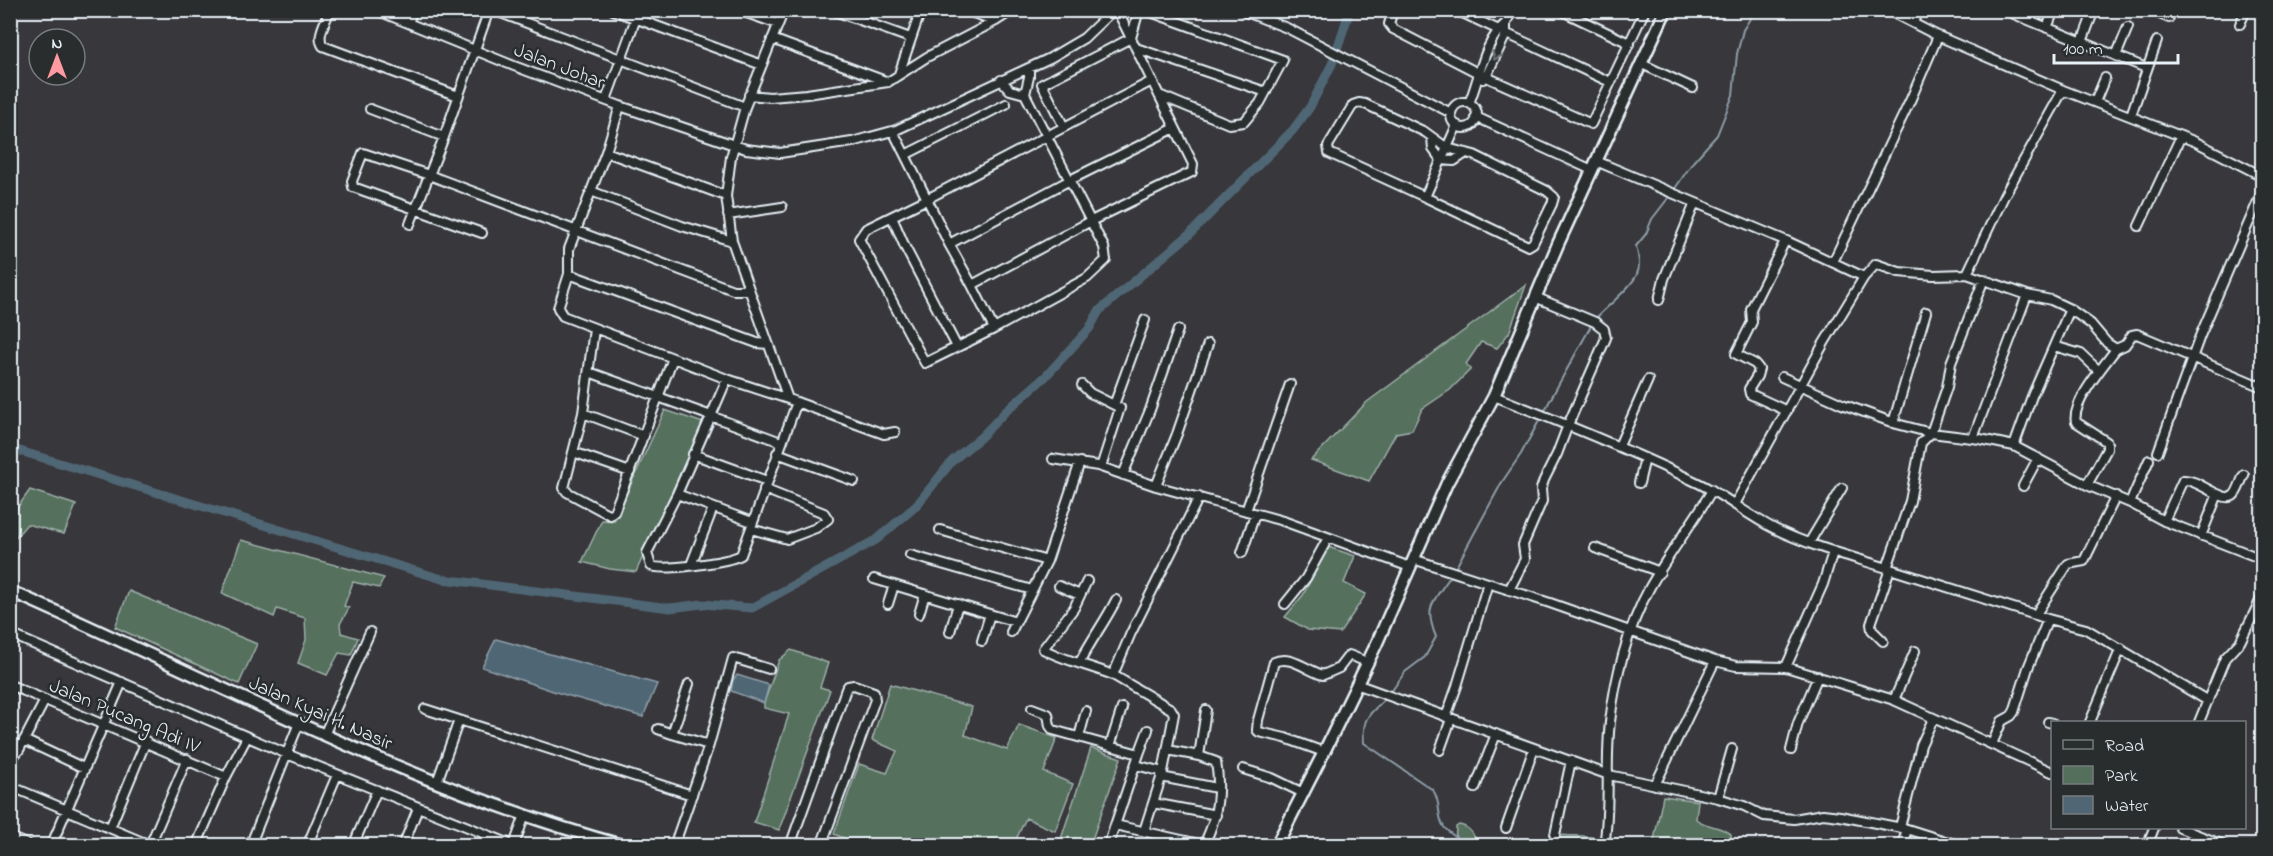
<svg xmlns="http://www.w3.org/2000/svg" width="2273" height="856" viewBox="0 0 2273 856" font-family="'Indie Flower',sans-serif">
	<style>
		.green { fill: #556f5d; stroke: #9eb0aa; stroke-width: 1.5 }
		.water { fill: #506674; stroke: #8d9ea9; stroke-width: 1.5 }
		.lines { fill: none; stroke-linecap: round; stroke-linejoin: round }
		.stream { stroke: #8d9ea9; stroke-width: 2 }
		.canal { stroke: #506674; stroke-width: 9 }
		.minor-casing { stroke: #e8f1f8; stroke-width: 12 }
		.secondary-casing { stroke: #e8f1f8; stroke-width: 15 }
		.minor { stroke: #2a2d2e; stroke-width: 8 }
		.secondary { stroke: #2a2d2e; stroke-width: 10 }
		.oneway { stroke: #6c7275 }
		.labels { text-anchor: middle; stroke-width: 5; stroke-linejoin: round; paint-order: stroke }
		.street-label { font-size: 20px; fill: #e8f1f8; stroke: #2a2d2e }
	</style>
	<rect width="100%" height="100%" fill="#38373b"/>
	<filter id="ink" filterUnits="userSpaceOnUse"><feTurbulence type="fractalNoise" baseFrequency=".0167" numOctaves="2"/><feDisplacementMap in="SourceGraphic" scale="12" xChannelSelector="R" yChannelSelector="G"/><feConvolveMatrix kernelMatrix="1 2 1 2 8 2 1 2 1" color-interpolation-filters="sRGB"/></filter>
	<g filter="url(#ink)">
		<path class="green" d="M 1526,285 L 1509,333 L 1497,348 L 1481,342 L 1466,364 L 1471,369 L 1450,390 L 1422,409 L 1412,430 L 1396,433 L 1369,481 L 1311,460 L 1367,402 Z
			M 665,410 L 703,423 L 636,572 L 610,569 L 582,562 L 602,520 L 614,521 Z
			M 30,490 L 76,505 L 64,534 L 27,524 L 15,538 L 11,536 L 11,510 L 15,511 Z
			M 241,540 L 384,578 L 379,588 L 353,582 L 344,606 L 349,608 L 340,624 L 341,633 L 358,638 L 351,655 L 339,653 L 327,675 L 298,663 L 306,640 L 305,618 L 277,609 L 274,617 L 222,593 Z
			M 1328,547 L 1355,556 L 1344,583 L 1366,594 L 1340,633 L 1308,630 L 1285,617 L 1303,595 Z
			M 129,591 L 257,644 L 239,684 L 115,627 Z
			M 791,650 L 828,663 L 820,687 L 830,690 L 779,830 L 754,822 L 789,714 L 764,708 L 764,703 L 779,660 Z
			M 890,684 L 972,707 L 965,735 L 1007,750 L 1019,725 L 1057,738 L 1044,772 L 1073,784 L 1055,831 L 1026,818 L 1013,846 L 860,845 L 834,834 L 859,764 L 887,773 L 897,751 L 872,740 Z
			M 1091,748 L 1121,758 L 1090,845 L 1059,845 Z
			M 1663,796 L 1698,801 L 1696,819 C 1706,827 1721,826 1731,834 L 1732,845 L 1653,845 Z
			M 1459,825 C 1468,826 1477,836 1476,845 L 1455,845 L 1456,827 Z
			M 1560,835 C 1574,837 1588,834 1600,840 L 1600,845 L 1557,845 Z"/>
		<path class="water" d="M 496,639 L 657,684 L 643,717 L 559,693 L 482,667 Z
			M 737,675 L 769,685 L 764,703 L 731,691 L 733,680 Z"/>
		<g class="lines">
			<path class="stream" d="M 1674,190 L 1693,162 L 1717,135 L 1733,95 L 1737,54 L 1743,30 L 1751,17 L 1766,10
				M 1595,319 C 1605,308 1633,286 1637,274 C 1641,265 1638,255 1636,246 L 1646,234 L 1652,219 L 1669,197
				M 1544,412 C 1559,382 1576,354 1592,324
				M 1455,569 L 1502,482 L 1521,454 L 1540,419
				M 1389,695 L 1405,672 L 1425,657 L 1436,637 C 1423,605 1434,602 1451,575
				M 1384,700 C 1368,715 1362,719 1364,743 L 1433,790 C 1442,804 1436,815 1444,827 C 1448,833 1460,839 1466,846"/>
			<path class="canal" d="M 10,448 L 442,579 L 670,608 L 702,604 L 752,608 L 876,540 L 916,506 L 952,461 L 981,437 L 1005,412 L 1045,377 L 1089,329 L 1099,311 L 1190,234 L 1293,130 L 1310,107 L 1332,64 L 1350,10"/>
			<defs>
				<path id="minor" d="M 330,10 C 326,21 316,36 323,46 L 458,96
					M 376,10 L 514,66 L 620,106 L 746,149 L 780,153 L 852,142 L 896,130 L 1050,58 L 1084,38 L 1113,10
					M 493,10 L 745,107
					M 613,10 L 762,65
					M 738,10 L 778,24
					M 784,10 L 745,107 L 731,157 L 726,196 L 732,241 L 788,399 L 884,434 L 895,432
					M 832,10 L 910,38
					M 965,10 L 996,21
					M 1145,10 L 1283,60 L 1260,103 L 1244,122 L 1229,124 L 1159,95
					M 1241,10 L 1287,28 L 1451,113
					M 1393,10 L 1389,24 L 1393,29 L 1482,75 L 1591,124 L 1645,10
					M 1456,10 L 1610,82
					M 1560,10 L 1629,43
					M 1887,10 L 1938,36 L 2063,90 L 2196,142 L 2262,176
					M 2004,10 L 2146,68
					M 2150,10 L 2169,18
					M 408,23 L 413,10
					M 1913,23 L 1918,10
					M 2240,24 L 2246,10
					M 2047,28 L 2054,10
					M 772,39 L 888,82
					M 2082,42 L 2091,18
					M 1136,48 L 1266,92
					M 2116,56 L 2128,27
					M 1642,64 L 1693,88
					M 899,74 L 921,10
					M 1483,79 L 1486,77 L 1506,34 L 1506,23 L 1512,10
					M 1152,81 L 927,199 L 949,244 L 1070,180 L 1175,128
					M 1025,94 L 1029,77 L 1029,68
					M 749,95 L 770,97 L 807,94 L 888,82 L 927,57 L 996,21 L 1013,10
					M 606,100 L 639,10
					M 2095,102 L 2105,78
					M1451 115a13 13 0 1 1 26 0a13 13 0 1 1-26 0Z
					M 1469,103 C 1480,78 1483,42 1506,23
					M 370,109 L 444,137
					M 2131,115 L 2157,41
					M 1476,117 L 1592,170
					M 1064,127 L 1042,84 L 1131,38 L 1139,10
					M 893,131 L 927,199 L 866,229 L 859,239 L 925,363 L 994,329 L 1087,278 L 1106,260 L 1104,247 L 1025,94 L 1010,90 L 1001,80
					M 1432,138 L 1433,149 L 1441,160 L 1454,161 L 1466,153
					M 606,152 L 726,196
					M 905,155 L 1006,104
					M 1596,161 L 1789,242 L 1864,277
					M 591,191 L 682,226 L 732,241
					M 1425,197 L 1329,153 L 1328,146 L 1353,105 L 1359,103 L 1365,104 L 1425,132 L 1447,148 L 1474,155 L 1547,191 L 1554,197 L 1552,204 L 1533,243 L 1528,246 L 1425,197 L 1457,125
					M 728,215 L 782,207
					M 892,217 L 905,247 L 957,347
					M 410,224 L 444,137 L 489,10
					M 2139,226 L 2181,136
					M 482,233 L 353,187 L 352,181 L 363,153 L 429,175 L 733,290 L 748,290
					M 1785,241 L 1751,309 L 1752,322 L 1736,354 L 1755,364 L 1759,369 L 1757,376 L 1749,389 L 1750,394 L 1787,411
					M 949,244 L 972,285 L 1091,221 L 1192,172 L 1193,164 L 1117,10
					M 1833,262 L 1910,101 L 1938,36
					M 569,274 L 757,343 L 768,344
					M 1967,274 L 2004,196 L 2063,90
					M 1984,279 L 1951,363 L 1947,387 L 1931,433 L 1921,443 L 1910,501 L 1887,568 L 2048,619 L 2086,629 L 2208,701
					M 972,285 L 994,329
					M 1659,300 L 1664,279 L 1695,203
					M 594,329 L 583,413 L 564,488 L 567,492 L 610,515 L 614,512 L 673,358 L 563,316 L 558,308 L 569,274 L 569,249 L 606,152 L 620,106
					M 2054,346 L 2081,354 L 2099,371
					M 673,358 L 727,379 L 788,399
					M 589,372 L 711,416 L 727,379
					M 1782,377 L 1842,404 L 1897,424 L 1931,433 L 1980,439 L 2014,446 L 2087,485 L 2130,503 L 2164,521 L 2262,559
					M 1082,385 L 1090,393 L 1114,405
					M 1494,396 C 1563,423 1630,450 1696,482 C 1724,495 1747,515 1775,529 C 1810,546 1849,556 1887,568
					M 583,413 L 644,436
					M 1893,423 L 1926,312
					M 1973,438 L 2027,295
					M 781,442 L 711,416 L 677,494 L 647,553 L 651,566 C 664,571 728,562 741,555 L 797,402
					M 1619,446 L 1648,380
					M 2014,446 L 2032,396 L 2070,309
					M 573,452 L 630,472
					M 2158,452 L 2200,336 L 2262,192
					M 777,453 L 854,481
					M 693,454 L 767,481
					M 1053,459 L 1098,466 L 1156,486 L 1283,521 L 1410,567
					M 1101,467 L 1120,408 L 1114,405 L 1145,320
					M 1123,475 L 1150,410 L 1178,330
					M 1639,483 L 1645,458
					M 2087,485 L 2107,449 L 2107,442 L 2076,422 C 2071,403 2105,364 2116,349
					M 1156,486 L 1177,434 L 1208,344
					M 2023,486 L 2038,458
					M 677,494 L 752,522
					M 2130,503 L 2149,460
					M 1735,504 L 1824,343 L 1864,277 L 1876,264 L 1899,272 L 1933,275 L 1967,274 L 2027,295 L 2051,300 L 2070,309 L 2091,324 L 2107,343 L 2116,349 L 2125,345 L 2132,335 L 2137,334 L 2262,387
					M 1246,511 L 1290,384
					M 2164,521 L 2183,480 C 2197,478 2222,503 2233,496 C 2238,493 2241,480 2244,475
					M 751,529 L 787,539 L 816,528 L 828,519 L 824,513 L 764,489
					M 940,530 L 1047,561
					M 2201,536 L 2218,494
					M 1809,543 L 1842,488
					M 1595,548 L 1660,572
					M 1242,553 L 1255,514
					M 910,555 L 1032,590
					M 1413,559 L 1550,603 L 1715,661 L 1736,666 L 1786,667 L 1894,700 L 2052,772
					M 691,565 L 713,508
					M 874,579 L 1016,622
					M 1087,581 L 1074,608 L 1043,649 C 1063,660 1090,666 1113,675
					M 1059,586 L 1080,595
					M 1509,590 L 1525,559 L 1523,545 L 1542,501 L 1541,489 L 1544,480 L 1557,454 L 1568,425 L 1606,338 L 1604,329 L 1595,322 L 1535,297
					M 888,604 L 894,585
					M 1285,604 L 1306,578 L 1328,538
					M 919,614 L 925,594
					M 2036,614 L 2068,564 L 2084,561 L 2116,496
					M 950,632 L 958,604
					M 1011,632 L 1047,561 L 1080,462
					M 10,634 L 287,754 L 515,846
					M 982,641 L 990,614
					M 1883,641 L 1872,630 L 1871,624 L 1890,569
					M 1080,662 C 1091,640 1105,622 1116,600
					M 1786,667 L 1823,584 L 1833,552
					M 689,684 L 672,734 L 709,745
					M 1356,684 L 1609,775 L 1718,798 L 1744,806 L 1764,816 L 1794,819 L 1823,814 L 1840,816 L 1907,829 L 1961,846
					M 10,685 L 226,777
					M 1894,700 L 1915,651
					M 1032,708 L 1048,714 L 1050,726 L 1053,730 L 1139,754 L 1108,846
					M 425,709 L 459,720
					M 1446,717 L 1457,686 L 1488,583
					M 2048,722 L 2052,723
					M 2090,722 L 2121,648
					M 2199,722 L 2225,658 L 2240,642 L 2262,597
					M 658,729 L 672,734
					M 324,735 L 370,632
					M 1079,737 L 1086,711
					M 24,740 L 84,768
					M 1992,744 L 2002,721 L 2011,716 L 2014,712 L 2028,668 L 2048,619
					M 1110,746 L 1122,708
					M 1168,750 L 1199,756
					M 1440,750 L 1451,719
					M 1791,750 L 1798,723 L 1818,676
					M 1324,752 L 1285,738 L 1259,732 L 1257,730 L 1258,720 L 1274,662 C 1290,654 1308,671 1323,675 L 1339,668 L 1349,655 L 1367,662
					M 1139,754 L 1148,730
					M 10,760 L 19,750 L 45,700
					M 1136,765 L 1163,772
					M 1243,769 L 1272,778 L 1303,793
					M 1161,777 L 1217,788
					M 437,782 L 459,720 L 692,795
					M 1655,785 L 1715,661
					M 10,786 L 152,846
					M 1475,788 L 1496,734
					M 1718,798 L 1732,749
					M 1153,803 L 1216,815
					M 1115,825 L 1204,845
					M 1900,827 L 1921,745 L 1933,719
					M 110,828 L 146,741
					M 1506,828 L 1534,748
					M 2180,828 L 2226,846
					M 1144,831 L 1163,772 L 1174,714 L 1171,709 L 1113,675 L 1131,633 L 1199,497
					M 10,837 L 31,846
					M 1553,844 L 1571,761
					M 150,845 L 187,759
					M 514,845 L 525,815
					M 51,846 L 122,682
					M 196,846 L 226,777 L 247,737
					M 250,846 L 299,723
					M 307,846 L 337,775
					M 353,846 L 377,790
					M 403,846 L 418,808
					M 674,846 L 709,745 L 733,658 L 769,669
					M 790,846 L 846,689 L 848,686 L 854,685 L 874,692 L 875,700 L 821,846
					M 1203,846 C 1217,820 1221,791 1216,762 L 1199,756 L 1206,710
					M 1604,846 C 1611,804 1605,763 1610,722 C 1615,677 1628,627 1650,587 C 1669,553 1693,523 1712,490
					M 1902,846 L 1907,829
					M 2147,846 L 2154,828"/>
				<path id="secondary" d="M 10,591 C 214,680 410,788 625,846
					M 1276,846 L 1324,752 L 1376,645 L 1447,483 L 1494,396 L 1558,244 L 1666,10"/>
			</defs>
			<use href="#minor" class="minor-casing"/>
			<use href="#secondary" class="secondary-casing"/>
			<use href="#minor" class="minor"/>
			<use href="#secondary" class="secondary"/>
		</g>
		<defs><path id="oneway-chevron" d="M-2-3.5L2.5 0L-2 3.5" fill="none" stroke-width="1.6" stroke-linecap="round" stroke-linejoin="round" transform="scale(1.5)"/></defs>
		<use class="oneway" href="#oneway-chevron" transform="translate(1496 56) rotate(115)"/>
	</g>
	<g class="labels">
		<g class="street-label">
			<text transform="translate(560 65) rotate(21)" y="7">Jalan Johar</text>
			<text transform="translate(321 712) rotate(24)" y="7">Jalan Kyai H. Nasir</text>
			<text transform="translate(125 715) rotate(23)" y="7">Jalan Pucang Adi IV</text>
		</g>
	</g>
	<rect width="2273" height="856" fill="none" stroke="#2a2d2e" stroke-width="36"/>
	<rect x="18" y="18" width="2237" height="820" fill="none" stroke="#e8f1f8" stroke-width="2" filter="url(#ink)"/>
	<rect x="2051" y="721" width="195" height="108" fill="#2a2d2e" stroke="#767b7f" stroke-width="1.5"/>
	<rect x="2063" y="740" width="30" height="9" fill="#2a2d2e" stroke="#767b7f" stroke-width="1.5"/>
	<text x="2105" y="751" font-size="18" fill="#e8f1f8">Road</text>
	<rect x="2063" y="766" width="30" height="18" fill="#556f5d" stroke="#767b7f" stroke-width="1.5"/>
	<text x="2105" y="781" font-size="18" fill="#e8f1f8">Park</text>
	<rect x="2063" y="796" width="30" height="18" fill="#506674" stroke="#767b7f" stroke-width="1.5"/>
	<text x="2105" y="811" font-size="18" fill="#e8f1f8">Water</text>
	<g transform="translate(57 57)"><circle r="28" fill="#2a2d2e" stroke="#767b7f" stroke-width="1.5"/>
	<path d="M0-4.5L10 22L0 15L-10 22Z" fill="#ff9aa2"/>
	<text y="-9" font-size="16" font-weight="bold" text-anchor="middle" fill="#e8f1f8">N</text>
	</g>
	<path d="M2054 54v9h124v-9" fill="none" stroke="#e8f1f8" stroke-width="3"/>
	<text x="2063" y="54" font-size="18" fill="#e8f1f8" stroke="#2a2d2e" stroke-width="4.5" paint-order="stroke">100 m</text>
</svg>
